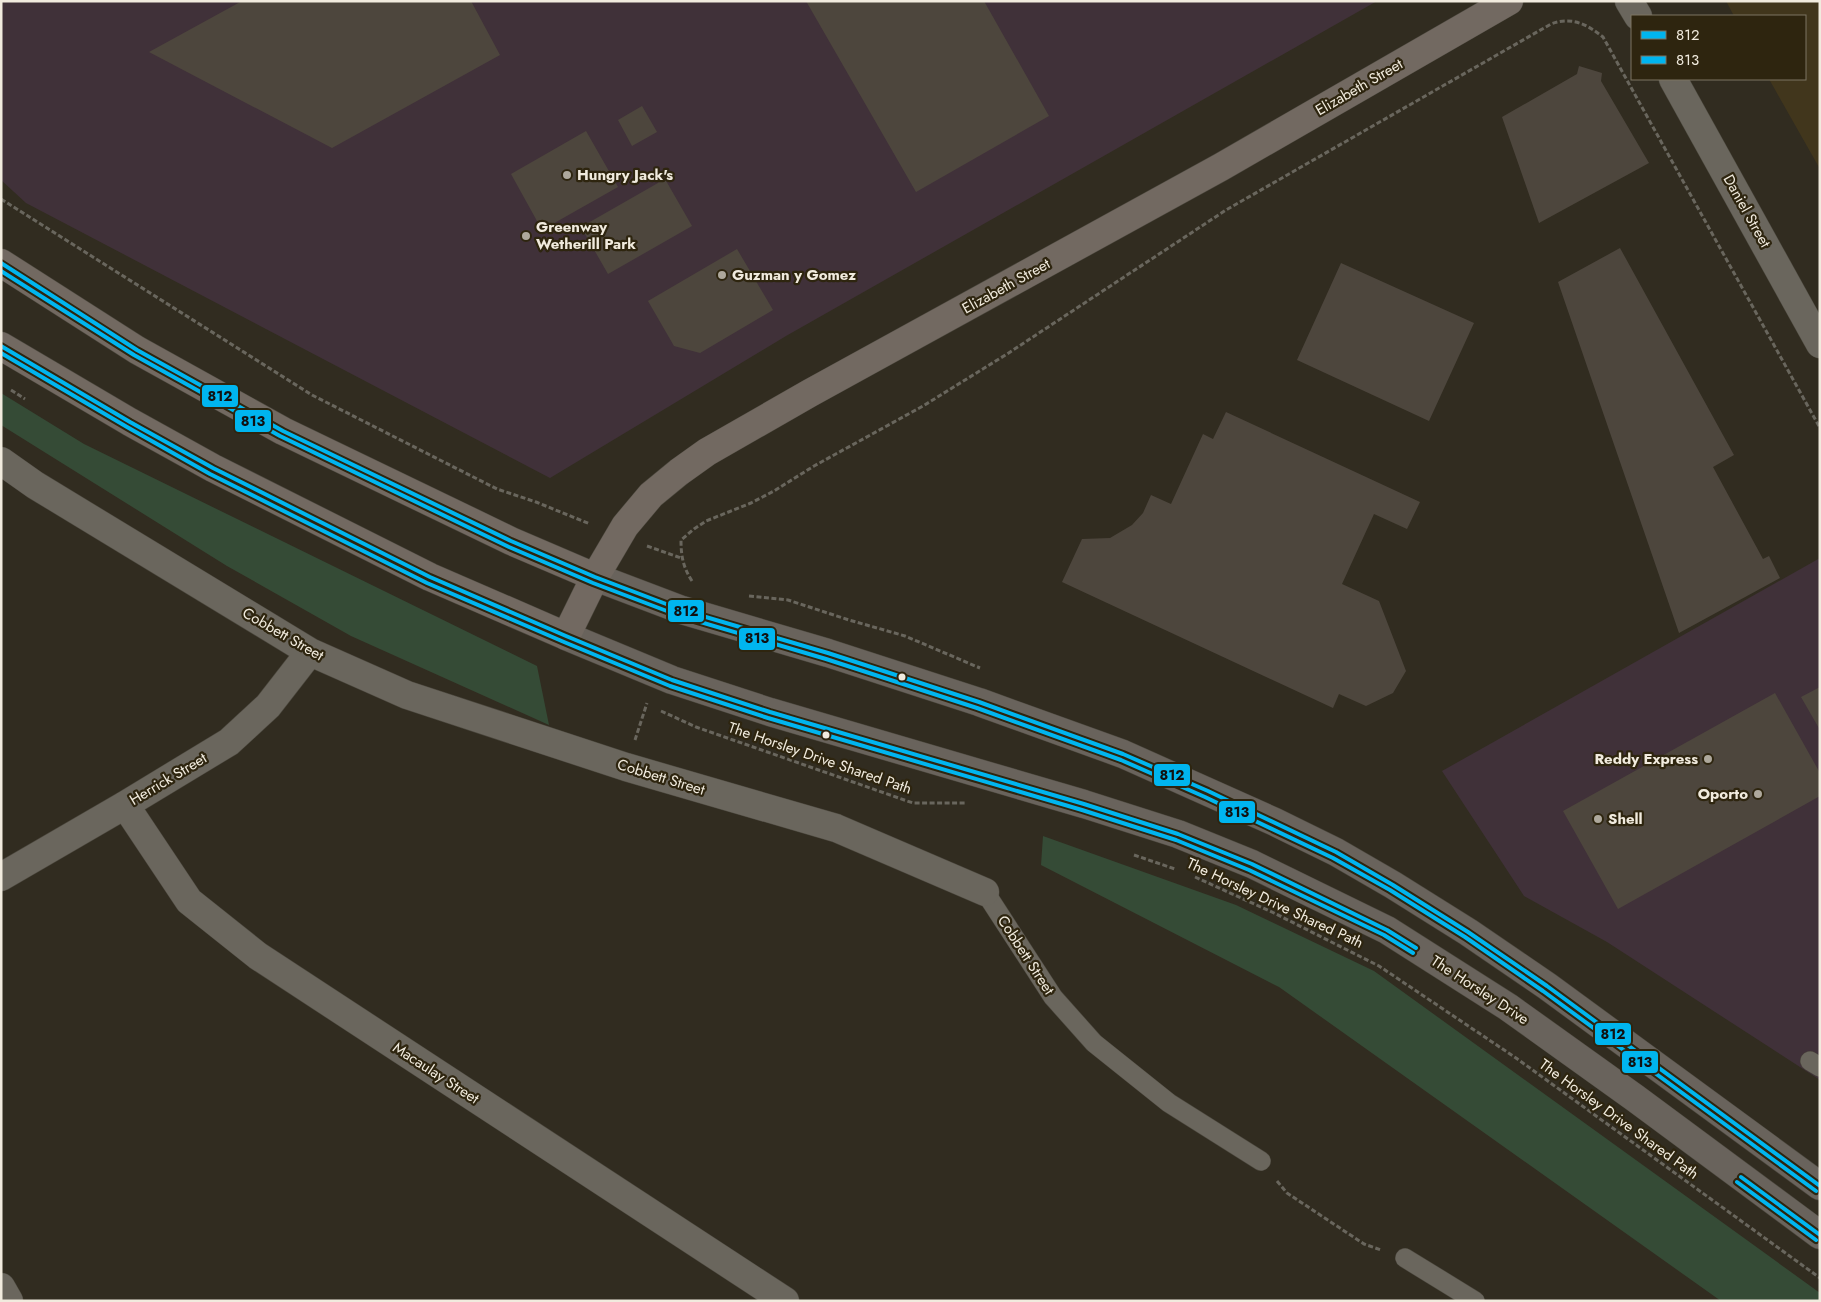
<svg xmlns="http://www.w3.org/2000/svg" width="1821" height="1302" viewBox="0 0 1821 1302" font-family="Jost,sans-serif">
	<style>
		.commercial { fill: #403139 }
		.built { fill: #41361c }
		.green { fill: #354b36 }
		.building { fill: #4d463d }
		.lines { fill: none; stroke-linecap: round; stroke-linejoin: round }
		.lane-casing { stroke: #4b473d; stroke-width: 20 }
		.street-casing { stroke: #4b473d; stroke-width: 29 }
		.secondary-casing { stroke: #4b473d; stroke-width: 29 }
		.primary-casing { stroke: #4b473d; stroke-width: 29 }
		.path { stroke: #69665d; stroke-width: 3; stroke-dasharray: 5 2.5; stroke-linecap: butt }
		.lane { stroke: #6a665d; stroke-width: 19 }
		.street { stroke: #6a665d; stroke-width: 28 }
		.secondary { stroke: #69635c; stroke-width: 28 }
		.primary { stroke: #726961; stroke-width: 28 }
		.bus-1-casing { stroke: #2e250f; stroke-width: 8 }
		.bus-2-casing { stroke: #2e250f; stroke-width: 8 }
		.bus-1 { stroke: #00b5ef; stroke-width: 4 }
		.bus-2 { stroke: #00b5ef; stroke-width: 4 }
		.poi-dot { fill: #aea89c; stroke: #2e250f; stroke-width: 2 }
		.bus-dot { fill: #f1ebde; stroke: #2e250f; stroke-width: 2 }
		.labels { text-anchor: middle; stroke-width: 4.5; stroke-linejoin: round; paint-order: stroke }
		.street-label { font-size: 15px; fill: #f1ebde; stroke: #2e250f }
		.poi-label { font-size: 15px; font-weight: bold; fill: #f1ebde; stroke: #2e250f; text-anchor: start }
		.line-badge { stroke: #2e250f; stroke-width: 2 }
		.pale-badge-label { font-size: 14px; text-anchor: middle; font-weight: bold; fill: #111 }
	</style>
	<rect width="100%" height="100%" fill="#312c20"/>
	<path class="commercial" d="M 1,1 L 1377,1 L 786,336 L 550,478 L 26,203 L 1,180 Z
		M 1820,558 L 1820,1080 L 1607,942 L 1524,896 L 1442,771 Z"/>
	<path class="built" d="M 1726,1 L 1820,1 L 1820,169 L 1769,79 L 1805,79 L 1805,16 L 1734,16 Z"/>
	<path class="green" d="M 1,393 L 84,444 L 537,666 L 549,725 L 351,636 L 227,566 L 1,425 Z
		M 1043,836 L 1236,905 L 1374,971 L 1820,1293 L 1820,1301 L 1721,1301 L 1279,987 L 1041,865 Z"/>
	<path class="building" d="M 242,1 L 471,1 L 500,55 L 332,148 L 149,52 Z
		M 806,1 L 984,1 L 1049,116 L 916,192 Z
		M 1579,66 L 1602,73 L 1601,81 L 1649,163 L 1539,223 L 1502,117 L 1577,74 Z
		M 642,106 L 657,132 L 632,146 L 618,120 Z
		M 586,131 L 618,187 L 542,230 L 511,174 Z
		M 665,179 L 692,226 L 608,274 L 581,227 Z
		M 1620,248 L 1734,455 L 1713,467 L 1763,559 L 1769,556 L 1780,578 L 1679,633 L 1558,282 Z
		M 737,249 L 773,310 L 700,353 L 674,346 L 648,301 Z
		M 1341,263 L 1474,323 L 1429,421 L 1297,360 Z
		M 1226,412 L 1420,502 L 1407,529 L 1374,514 L 1342,584 L 1379,601 L 1406,671 L 1393,693 L 1366,706 L 1339,694 L 1333,708 L 1062,582 L 1082,539 L 1110,538 L 1132,525 L 1143,513 L 1151,495 L 1171,504 L 1203,434 L 1213,439 Z
		M 1820,687 L 1820,730 L 1801,697 Z
		M 1775,693 L 1820,773 L 1820,796 L 1618,909 L 1563,811 Z"/>
	<g class="lines">
		<defs>
			<path id="lane" d="M 985,892 L 1053,997 L 1094,1043 L 1169,1103 L 1261,1161
				M 1810,1061 L 1820,1067
				M 1405,1258 L 1475,1301"/>
			<path id="street" d="M 1629,1 L 1638,16
				M 1673,79 L 1820,344
				M 1,461 L 35,485 L 310,652 L 407,695 L 626,767 L 836,828 L 985,892
				M 125,805 L 189,901 L 258,956 L 785,1301
				M 1,877 L 125,805 L 229,742 L 268,706 L 310,652
				M 1,1287 L 9,1301"/>
			<path id="secondary" d="M 595,577 L 682,610 L 828,653 L 979,702 L 1123,754 L 1275,822 L 1336,852 L 1393,885 L 1468,932 L 1547,986 L 1820,1186
				M 566,636 L 672,680 L 770,712 L 1084,804 L 1178,834 L 1252,864 L 1387,930 L 1508,1007 L 1635,1098 L 1820,1235"/>
			<path id="primary" d="M 1,263 L 137,350 L 283,431 L 511,541 L 595,577
				M 1,346 L 130,422 L 213,468 L 430,577 L 566,636 L 595,577 L 625,526 L 651,495 L 679,472 L 707,452 L 810,393 L 1221,167 L 1509,1"/>
		</defs>
		<use href="#lane" class="lane-casing"/>
		<use href="#street" class="street-casing"/>
		<use href="#secondary" class="secondary-casing"/>
		<use href="#primary" class="primary-casing"/>
		<path class="path" d="M 1,199 L 312,395 L 497,489 L 536,502 L 590,524
			M 11,390 L 25,399
			M 647,546 L 681,558
			M 692,581 C 683,567 681,556 681,540 L 694,529 L 706,521 L 751,503 L 774,491 L 814,466 L 923,406 L 1007,354 L 1226,210 L 1551,24 C 1572,16 1588,25 1603,37 L 1820,428
			M 749,596 L 788,600 L 849,620 L 905,636 L 980,668
			M 661,711 L 696,727 L 913,803 L 966,803
			M 635,740 L 647,703
			M 1134,855 L 1175,869
			M 1195,877 L 1274,913 L 1379,966 L 1516,1058 L 1820,1278
			M 1277,1181 L 1287,1193 L 1364,1244 L 1381,1250"/>
		<use href="#lane" class="lane"/>
		<use href="#street" class="street"/>
		<use href="#secondary" class="secondary"/>
		<use href="#primary" class="primary"/>
		<defs>
			<path id="bus-1" d="M 1,263 L 137,350 L 283,431 L 511,541 L 595,577 L 682,610 L 828,653 L 979,702 L 1123,754 L 1208,791 L 1336,852 L 1393,885 L 1468,932 L 1547,986 L 1820,1186
				M 1,346 L 130,422 L 213,468 L 430,577 L 566,636 L 672,680 L 770,712 L 1084,804 L 1178,834 L 1252,864 L 1387,930 L 1416,948
				M 1741,1177 L 1820,1235"/>
			<path id="bus-2" d="M 1,271 L 134,355 L 280,436 L 509,547 L 593,583 L 680,616 L 826,659 L 977,708 L 1121,760 L 1205,797 L 1333,858 L 1390,890 L 1465,937 L 1543,991 L 1816,1191
				M 1,353 L 127,427 L 210,474 L 427,583 L 564,642 L 670,686 L 768,718 L 1082,810 L 1176,840 L 1249,870 L 1384,935 L 1413,953
				M 1737,1182 L 1816,1240"/>
		</defs>
		<use href="#bus-1" class="bus-1-casing"/>
		<use href="#bus-2" class="bus-2-casing"/>
		<use href="#bus-1" class="bus-1"/>
		<use href="#bus-2" class="bus-2"/>
	</g>
	<g class="poi-dot">
		<circle cx="567" cy="175" r="5"/>
		<circle cx="526" cy="236" r="5"/>
		<circle cx="722" cy="275" r="5"/>
		<circle cx="1708" cy="759" r="5"/>
		<circle cx="1758" cy="794" r="5"/>
		<circle cx="1598" cy="819" r="5"/>
	</g>
	<g class="bus-dot">
		<circle cx="902" cy="677" r="4.5"/>
		<circle cx="826" cy="735" r="4.5"/>
	</g>
	<g class="labels">
		<g class="street-label">
			<text transform="translate(1359 87) rotate(-30)" y="5">Elizabeth Street</text>
			<text transform="translate(1747 211) rotate(61)" y="5">Daniel Street</text>
			<text transform="translate(1006 286) rotate(-29)" y="5">Elizabeth Street</text>
			<text transform="translate(283 634) rotate(30)" y="5">Cobbett Street</text>
			<text transform="translate(820 758) rotate(19)" y="5">The Horsley Drive Shared Path</text>
			<text transform="translate(661 777) rotate(17)" y="5">Cobbett Street</text>
			<text transform="translate(168 779) rotate(-31)" y="5">Herrick Street</text>
			<text transform="translate(1275 903) rotate(25)" y="5">The Horsley Drive Shared Path</text>
			<text transform="translate(1026 955) rotate(57)" y="5">Cobbett Street</text>
			<text transform="translate(1480 990) rotate(33)" y="5">The Horsley Drive</text>
			<text transform="translate(436 1073) rotate(33)" y="5">Macaulay Street</text>
			<text transform="translate(1619 1119) rotate(36)" y="5">The Horsley Drive Shared Path</text>
		</g>
		<g class="poi-label">
			<text x="577" y="180">Hungry Jack's</text>
			<text x="536" y="232">Greenway<tspan x="536" dy="17">Wetherill Park</tspan></text>
			<text x="732" y="280">Guzman y Gomez</text>
			<text x="1698" y="764" text-anchor="end">Reddy Express</text>
			<text x="1748" y="799" text-anchor="end">Oporto</text>
			<text x="1608" y="824">Shell</text>
		</g>
	</g>
	<g class="line-badge">
		<rect x="201" y="384" width="38" height="24" rx="5" fill="#00b5ef"/>
		<rect x="234" y="409" width="38" height="24" rx="5" fill="#00b5ef"/>
		<rect x="667" y="599" width="38" height="24" rx="5" fill="#00b5ef"/>
		<rect x="738" y="627" width="38" height="24" rx="5" fill="#00b5ef"/>
		<rect x="1153" y="763" width="38" height="24" rx="5" fill="#00b5ef"/>
		<rect x="1218" y="800" width="38" height="24" rx="5" fill="#00b5ef"/>
		<rect x="1594" y="1022" width="38" height="24" rx="5" fill="#00b5ef"/>
		<rect x="1621" y="1050" width="38" height="24" rx="5" fill="#00b5ef"/>
	</g>
	<g class="pale-badge-label">
		<text x="220" y="401">812</text>
		<text x="253" y="426">813</text>
		<text x="686" y="616">812</text>
		<text x="757" y="643">813</text>
		<text x="1172" y="780">812</text>
		<text x="1237" y="817">813</text>
		<text x="1613" y="1039">812</text>
		<text x="1640" y="1067">813</text>
	</g>
	<rect width="1821" height="1302" fill="none" stroke="#f1ebde" stroke-width="5"/>
	<rect x="1631" y="15" width="175" height="65" fill="#2e250f" stroke="#7c7462"/>
	<rect x="1641" y="31" width="25" height="8" fill="#00b5ef" stroke="#7c7462"/>
	<text x="1676" y="40" font-size="15" fill="#f1ebde">812</text>
	<rect x="1641" y="56" width="25" height="8" fill="#00b5ef" stroke="#7c7462"/>
	<text x="1676" y="65" font-size="15" fill="#f1ebde">813</text>
</svg>
